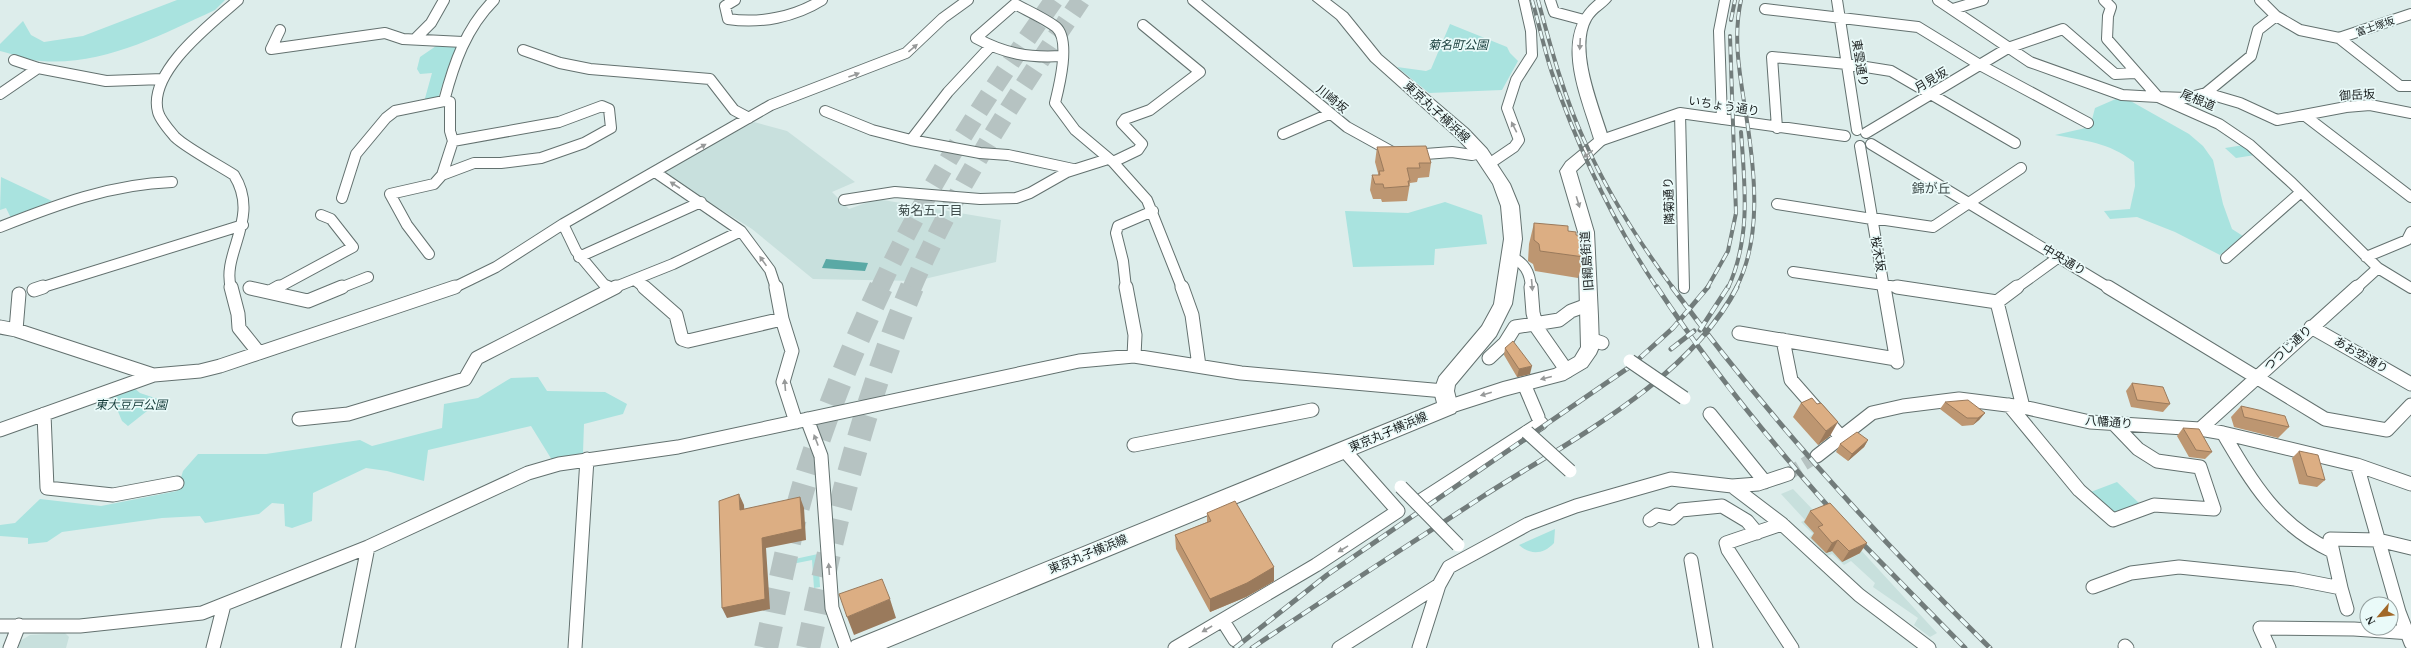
<svg xmlns="http://www.w3.org/2000/svg" width="2411" height="648" viewBox="0 0 2411 648" font-family="'Times New Roman','Noto Sans JP',serif">
	<style>
		.built { fill: #c8e0dd }
		.green { fill: #a9e3df }
		.water { fill: #5aa9a5 }
		.lines { fill: none; stroke-linecap: round; stroke-linejoin: round }
		.street-tunnel { stroke: #b6c3c2; stroke-width: 13; stroke-dasharray: 13 6; stroke-linecap: butt }
		.highway-tunnel-far1 { stroke: #b6c3c2; stroke-width: 19; stroke-dasharray: 19 10; stroke-linecap: butt }
		.highway-tunnel { stroke: #b6c3c2; stroke-width: 24; stroke-dasharray: 24 12; stroke-linecap: butt }
		.street-far1-casing { stroke: #63716f; stroke-width: 12 }
		.street-casing { stroke: #63716f; stroke-width: 15 }
		.secondary-casing { stroke: #63716f; stroke-width: 2 }
		.primary-casing { stroke: #63716f; stroke-width: 2 }
		.street-far1 { stroke: #fff; stroke-width: 10 }
		.street { stroke: #fff; stroke-width: 13 }
		.secondary { fill: #fff; fill-rule: evenodd }
		.primary { fill: #fff; fill-rule: evenodd }
		.rail-far1-casing { stroke: #727c7b; stroke-width: 4 }
		.rail-casing { stroke: #727c7b; stroke-width: 5 }
		.rail-far1 { stroke: #eafaf9; stroke-width: 2.5; stroke-dasharray: 8; stroke-linecap: butt }
		.rail { stroke: #eafaf9; stroke-width: 3.5; stroke-dasharray: 10; stroke-linecap: butt }
		.street-bridge-casing { stroke: #63716f; stroke-width: 15; stroke-linecap: butt }
		.street-bridge { stroke: #fff; stroke-width: 13 }
		.wall { fill: #bd9671 }
		.shaded-wall { fill: #9a7a5c }
		.building { fill: #dcae83; stroke: #9a7a5c }
		.oneway { fill: #979999 }
		.labels { text-anchor: middle; stroke-width: 3.5; stroke-linejoin: round; paint-order: stroke }
		.far-street-label { font-size: 10px; fill: #181d1d; stroke: #eafaf9 }
		.park-label { font-size: 12px; font-style: italic; fill: #143b39; stroke: #eafaf9 }
		.street-label { font-size: 12px; fill: #181d1d; stroke: #eafaf9 }
		.neighbourhood-label { font-size: 13px; fill: #404d4c; stroke: #eafaf9 }
	</style>
	<rect width="100%" height="100%" fill="#ddedeb"/>
	<path class="built" d="M 754,122 L 787,131 L 855,182 L 832,192 L 849,209 L 877,199 L 1001,220 L 996,262 L 916,281 L 813,279 L 752,229 L 661,172 Z
		M 1793,489 L 1816,513 L 1824,510 L 1937,633 L 1930,637 L 1914,625 L 1918,618 L 1873,587 L 1875,583 L 1851,561 L 1844,565 L 1832,554 L 1827,556 L 1809,537 L 1813,534 L 1801,522 L 1805,520 L 1781,494 Z
		M 65,633 L 69,637 L 66,648 L 18,648 L 20,641 L 30,635 Z"/>
	<path class="green" d="M 177,0 L 225,0 L 215,10 C 161,35 103,66 41,61 C 28,60 13,54 0,51 L 0,44 L 23,21 L 31,35 L 44,42 L 83,36 Z
		M 1450,24 L 1507,47 L 1510,53 L 1518,61 L 1502,90 L 1429,93 L 1397,67 L 1426,71 L 1431,69 Z
		M 439,44 L 455,45 L 457,48 L 449,65 L 438,98 L 424,102 L 432,73 L 420,74 L 417,69 L 420,57 Z
		M 2118,98 L 2127,99 L 2189,134 L 2203,146 L 2213,160 L 2223,204 L 2232,229 L 2243,236 L 2220,255 L 2175,232 L 2137,217 L 2110,219 L 2104,211 L 2130,209 L 2135,186 L 2134,162 C 2108,142 2086,141 2055,135 L 2090,127 L 2095,108 Z
		M 2244,145 L 2255,155 L 2236,158 L 2225,148 Z
		M 1,177 L 52,201 L 11,218 L 6,208 L 0,210 Z
		M 1445,202 L 1482,215 L 1487,244 L 1435,249 L 1434,265 L 1353,267 L 1345,211 L 1408,213 Z
		M 538,377 L 547,391 L 605,392 L 627,404 L 623,414 L 584,424 L 583,453 L 552,460 L 531,426 L 428,450 L 424,481 L 387,471 L 366,468 L 313,493 L 312,521 L 292,528 L 285,526 L 284,504 L 272,503 L 259,514 L 205,523 L 200,516 L 162,518 L 62,532 L 47,542 L 28,544 L 28,538 L 0,536 L 0,525 L 15,523 L 40,499 L 101,506 L 177,491 L 183,471 L 198,454 L 266,454 L 360,440 L 372,446 L 442,428 L 444,404 L 478,398 L 511,378 Z
		M 133,387 L 140,393 L 161,400 L 128,426 L 122,421 L 111,395 Z
		M 2117,482 L 2140,504 L 2112,513 L 2088,493 Z
		M 1555,529 L 1554,543 C 1543,555 1530,555 1519,545 Z
		M 818,554 L 820,587 L 814,588 L 812,560 L 782,566 L 781,562 Z"/>
	<path class="water" d="M 826,259 L 868,263 L 865,271 L 822,268 Z"/>
	<g class="lines">
		<path class="street-tunnel" d="M 1788,474 L 1817,456"/>
		<path class="highway-tunnel-far1" d="M 880,288 C 927,186 989,92 1054,0
			M 912,288 C 956,185 1018,93 1081,0"/>
		<path class="highway-tunnel" d="M 766,648 C 780,584 792,519 813,456 C 832,398 855,343 881,287
			M 808,648 C 834,525 863,403 912,287"/>
		<defs>
			<path id="street-far1" d="M 735,0 L 725,6 L 728,19 C 760,24 795,17 822,0
				M 1193,0 L 1347,127 L 1394,153
				M 1550,0 L 1554,12 L 1584,20
				M 1837,0 L 1857,130
				M 1938,0 L 2030,62 L 2122,95 L 2158,97 L 2219,124 L 2250,145 L 2292,183 L 2378,268 L 2411,288
				M 2104,0 L 2111,7 L 2108,16 L 2107,39 L 2158,97 L 2187,98 L 2206,93 L 2251,56 L 2258,30 L 2276,16
				M 2260,0 L 2276,16 L 2300,30 L 2339,38 L 2400,86 L 2411,86
				M 1765,9 L 1918,27 L 1980,65 L 2088,123
				M 1953,9 L 1983,0
				M 280,30 L 271,49 L 385,33 L 403,39 L 463,42
				M 2339,38 L 2411,14
				M 415,39 L 431,23 L 444,0
				M 523,50 L 560,63 L 590,69 L 710,79 L 734,110 L 749,118
				M 1062,56 C 1029,58 1005,54 976,38 L 1015,4 C 1028,11 1044,18 1056,27 C 1071,40 1059,87 1055,103 L 1075,130 L 1113,162 L 1147,200 L 1182,288
				M 14,60 L 38,68 L 106,81 L 163,79
				M 2206,93 L 2240,103 L 2277,120 L 2346,107 L 2370,105 L 2411,113
				M 0,94 L 38,68
				M 444,101 C 454,63 466,28 494,0
				M 825,111 L 872,130 L 911,140 L 980,153 L 1008,155 L 1073,169
				M 1680,113 L 1684,288
				M 2304,115 L 2411,197
				M 1722,119 L 1719,31 L 1725,0
				M 1777,128 L 1772,57 L 1847,64 L 1891,71 L 2015,143
				M 1866,133 L 2008,48 L 2063,29 L 2115,74 L 2135,73
				M 1283,134 L 1329,114
				M 911,140 L 948,92 L 990,47
				M 1602,140 L 1680,113 L 1845,136
				M 1871,144 L 2109,288
				M 1860,146 L 1884,288
				M 1412,155 L 1452,152 L 1472,155 L 1481,153
				M 1113,162 L 1138,150 L 1142,144 L 1122,123 L 1125,119 L 1150,110 L 1200,72 L 1143,25
				M 1489,164 L 1514,147 L 1519,140 L 1507,108 L 1516,80 L 1532,55 L 1531,31 L 1524,0
				M 655,172 L 741,231 L 770,270 L 776,288
				M 442,175 L 474,163 L 501,163 L 541,158 L 584,143 L 611,128 L 609,109 L 602,106 L 559,122 L 453,141
				M 342,198 L 356,154 L 386,118 L 395,111 L 444,101 L 450,102 L 450,131 L 453,141 L 442,175 L 434,184 L 390,194 L 407,225 L 429,254
				M 844,200 L 895,192 L 980,199 L 1016,198 L 1030,193 L 1067,172 L 1108,159
				M 1777,204 L 1872,219
				M 1872,218 L 1933,227 L 2021,168
				M 563,224 L 576,251 L 607,288
				M 0,227 C 56,205 111,184 172,182
				M 1510,256 C 1525,263 1530,272 1531,288
				M 579,257 L 701,202
				M 2366,257 L 2407,240 L 2411,232
				M 2226,258 L 2301,192
				M 1793,272 L 1904,288
				M 635,280 L 645,288
				M 40,288 L 243,225
				M 231,288 C 221,253 261,218 234,175 C 220,166 185,147 175,137 C 170,131 160,120 158,112 C 147,72 212,23 238,0
				M 277,288 L 353,247 L 331,219 L 321,215
				M 340,288 L 368,277
				M 453,288 L 496,267 L 563,224 L 771,105 L 906,53 L 943,18 L 968,0
				M 613,288 L 673,264 L 741,231
				M 1126,288 L 1123,261 L 1116,233 L 1118,226 L 1153,211
				M 2016,288 L 2059,257
				M 2356,288 L 2378,268"/>
			<path id="street" d="M 231,287 L 238,314 L 239,328 L 259,353
				M 607,287 L 609,290
				M 644,287 L 676,315 L 682,339 L 688,341 L 782,319
				M 776,287 L 782,319 L 792,351 L 783,382 L 796,422
				M 1126,287 L 1135,335 L 1134,356
				M 1182,287 L 1192,315 L 1199,366
				M 1531,287 L 1533,313 L 1537,328 L 1567,371
				M 1884,287 L 1897,362
				M 1897,287 L 1997,302
				M 2017,287 L 1997,302 L 2023,407
				M 2108,287 L 2325,419 L 2387,430 L 2411,405
				M 250,288 L 308,301 L 342,287
				M 34,290 L 43,287
				M 270,292 L 279,287
				M 0,327 L 16,330 L 153,375
				M 2311,327 L 2411,384
				M 16,330 L 19,294
				M 1739,333 L 1896,359
				M 1590,339 L 1602,343
				M 1783,340 L 1791,380 L 1841,437
				M 1489,358 L 1505,343 L 1515,327 L 1559,320 L 1571,311 L 1590,304
				M 1524,384 L 1538,417
				M 2009,405 L 2079,490 L 2113,520 L 2154,505 L 2214,509 L 2200,467 L 2157,461 L 2138,449 L 2114,424
				M 44,414 L 47,488 L 113,495 L 177,483
				M 1710,414 L 1765,482
				M 299,419 L 348,414 L 465,379 L 477,358 L 616,287
				M 807,419 L 821,456 L 832,608 L 846,648
				M 2200,429 L 2357,287
				M 0,430 L 154,375 L 200,371 L 220,366 L 455,287
				M 2223,433 C 2253,484 2277,525 2332,551
				M 1134,445 L 1312,410
				M 1817,456 L 1872,413 L 1903,406 L 1959,399 L 2023,407 L 2090,422 L 2200,429 L 2223,433 L 2357,465 L 2411,484
				M 2357,465 L 2399,612 L 2411,643
				M 1732,486 L 1758,484 L 1788,474
				M 1417,503 L 1541,423
				M 1650,520 L 1657,515 L 1672,518 L 1681,510 L 1722,506 L 1747,521 L 1757,533
				M 1782,524 L 1726,543 L 1728,550 L 1792,648
				M 1691,560 L 1706,648
				M 2093,587 L 2131,573 L 2179,567 L 2295,579 L 2341,588 L 2330,539 L 2378,540 L 2411,548
				M 2341,588 L 2347,609
				M 1223,621 L 1235,640
				M 0,626 L 80,626 L 202,613 L 368,547 L 528,473 L 559,464 L 678,447 L 1079,361 L 1134,356 L 1241,373 L 1444,391
				M 2125,646 L 2127,648
				M 10,648 L 19,625
				M 213,648 L 224,605
				M 348,648 L 368,547
				M 575,648 L 587,459
				M 1175,648 L 1316,565 L 1398,511 L 1344,450
				M 1339,648 L 1439,585
				M 1419,648 L 1439,585 L 1449,567 L 1528,524 L 1576,506 L 1671,479 L 1732,486 L 1782,524 L 1859,595 L 1929,648
				M 2269,648 L 2260,628 L 2354,629 L 2411,633"/>
			<path id="secondary" d="M 1596,0 L 1611,0 C 1605,8 1596,11 1591,20 C 1574,50 1600,109 1609,140 L 1576,171 L 1594,232 L 1598,316 L 1599,347 L 1596,354 L 1587,367 L 1565,380 L 1504,396 L 1448,414 L 1442,412 L 1439,407 L 1442,402 L 1503,382 L 1554,369 L 1575,357 L 1581,347 L 1578,232 L 1560,171 L 1566,162 L 1594,139 C 1581,95 1552,35 1596,0 Z"/>
			<path id="primary" d="M 1313,0 L 1330,0 L 1347,13 L 1381,55 L 1468,129 L 1487,149 L 1510,184 L 1519,206 L 1522,239 L 1512,304 L 1496,336 L 1455,385 L 1454,391 L 1458,407 L 1455,413 L 886,648 L 848,648 L 852,641 L 1437,403 L 1434,391 L 1439,377 L 1482,326 L 1494,304 L 1504,239 L 1501,206 L 1493,184 L 1475,157 L 1456,137 L 1371,61 L 1337,19 Z"/>
		</defs>
		<use href="#street-far1" class="street-far1-casing"/>
		<use href="#street" class="street-casing"/>
		<use href="#secondary" class="secondary-casing"/>
		<use href="#primary" class="primary-casing"/>
		<use href="#street-far1" class="street-far1"/>
		<use href="#street" class="street"/>
		<use href="#secondary" class="secondary"/>
		<use href="#primary" class="primary"/>
		<defs>
			<path id="rail-far1" d="M 1532,0 C 1539,24 1544,49 1552,73 C 1578,148 1613,222 1657,288
				M 1538,0 C 1551,48 1564,97 1585,142 C 1608,194 1639,242 1673,288
				M 1731,20 L 1735,0
				M 1707,288 L 1728,251 L 1736,213 L 1730,36
				M 1728,288 C 1751,238 1745,186 1741,132
				M 1736,288 C 1762,239 1755,174 1747,121 C 1741,80 1732,41 1741,0"/>
			<path id="rail" d="M 1657,287 C 1710,368 1770,441 1834,513
				M 1672,287 C 1767,416 1876,536 1990,648
				M 1700,330 L 1728,287
				M 1671,349 L 1694,331
				M 1857,538 L 1965,648
				M 1235,648 L 1327,575 L 1631,366 L 1673,328 L 1708,287
				M 1252,648 C 1329,596 1407,546 1485,495 C 1571,440 1689,380 1737,287"/>
		</defs>
		<use href="#rail-far1" class="rail-far1-casing"/>
		<use href="#rail" class="rail-casing"/>
		<use href="#rail-far1" class="rail-far1"/>
		<use href="#rail" class="rail"/>
		<defs>
			<path id="street-bridge" d="M 1630,361 L 1684,398
				M 1527,432 L 1570,471
				M 1401,487 L 1458,545"/>
		</defs>
		<use href="#street-bridge" class="street-bridge-casing"/>
		<use href="#street-bridge" class="street-bridge"/>
	</g>
	<path class="wall" d="M 1377,147 L 1431,163 L 1429,177 L 1418,178 L 1417,182 L 1410,183 L 1407,201 L 1382,202 L 1381,199 L 1373,199 L 1370,190 L 1372,175 L 1378,175 L 1378,173 L 1375,162 Z
		M 1534,223 L 1568,231 L 1576,235 L 1584,257 L 1578,278 L 1535,271 L 1533,264 L 1528,261 L 1529,244 Z
		M 1505,348 L 1530,374 L 1517,377 L 1504,355 Z
		M 2132,383 L 2170,404 L 2163,412 L 2131,407 L 2126,391 Z
		M 1812,398 L 1830,436 L 1818,445 L 1793,417 L 1801,403 Z
		M 1945,402 L 1985,413 L 1979,420 L 1973,425 L 1962,426 L 1940,409 Z
		M 2241,406 L 2289,427 L 2278,438 L 2234,427 L 2231,417 Z
		M 2183,428 L 2212,452 L 2205,459 L 2189,457 L 2177,436 Z
		M 1868,440 L 1864,447 L 1848,461 L 1836,452 L 1840,444 Z
		M 2299,451 L 2325,480 L 2317,487 L 2299,484 L 2292,458 Z
		M 1810,511 L 1860,553 L 1842,562 L 1832,551 L 1826,553 L 1811,538 L 1814,533 L 1804,522 Z
		M 1207,513 L 1274,567 L 1274,581 L 1246,597 L 1210,612 L 1176,549 L 1175,535 L 1207,522 Z"/>
	<path class="shaded-wall" d="M 1532,366 L 1530,374 L 1517,377 L 1519,369 Z
		M 1985,413 L 1979,420 L 1973,425 L 1978,418 Z
		M 1838,422 L 1830,436 L 1818,445 L 1826,431 Z
		M 1868,440 L 1864,447 L 1848,461 L 1852,454 Z
		M 739,494 L 744,505 L 745,520 L 740,510 Z
		M 800,497 L 804,508 L 806,540 L 766,548 L 770,609 L 727,618 L 722,608 L 762,538 Z
		M 1838,540 L 1832,551 L 1826,553 L 1832,543 Z
		M 1867,543 L 1860,553 L 1842,562 L 1849,551 Z
		M 1274,567 L 1274,581 L 1246,597 L 1210,612 L 1210,599 Z
		M 890,599 L 896,618 L 854,635 L 847,617 Z"/>
	<path class="building" d="M 1426,146 L 1431,163 L 1419,163 L 1420,168 L 1407,168 L 1410,181 L 1408,181 L 1409,186 L 1384,188 L 1383,184 L 1375,184 L 1372,175 L 1380,175 L 1379,171 L 1384,171 L 1377,147 Z
		M 1534,223 L 1568,226 L 1568,231 L 1576,232 L 1576,235 L 1583,236 L 1584,257 L 1540,251 L 1539,244 L 1534,240 Z
		M 1513,341 L 1532,366 L 1519,369 L 1505,348 Z
		M 2132,383 L 2163,387 L 2170,404 L 2137,400 Z
		M 1812,398 L 1817,404 L 1821,403 L 1838,422 L 1826,431 L 1801,403 Z
		M 1968,400 L 1985,413 L 1978,418 L 1967,418 L 1945,402 Z
		M 2241,406 L 2285,416 L 2289,427 L 2244,417 Z
		M 2183,428 L 2199,429 L 2212,452 L 2196,450 Z
		M 1857,432 L 1868,440 L 1852,454 L 1840,444 Z
		M 2299,451 L 2318,455 L 2325,480 L 2307,476 Z
		M 739,494 L 740,510 L 800,497 L 802,529 L 762,538 L 765,599 L 722,608 L 719,501 Z
		M 1235,501 L 1274,567 L 1247,583 L 1210,599 L 1175,535 L 1211,521 L 1207,513 Z
		M 1830,503 L 1867,543 L 1849,551 L 1838,540 L 1832,543 L 1818,527 L 1823,525 L 1810,511 Z
		M 882,579 L 890,599 L 847,617 L 839,594 Z"/>
	<defs><path id="oneway-solid" d="M-6-.8H1V-3.2L6.5 0L1 3.2V.8H-6Z"/></defs>
	<g class="oneway">
		<use href="#oneway-solid" transform="translate(1580 44) rotate(93)"/>
		<use href="#oneway-solid" transform="translate(913 48) rotate(-40)"/>
		<use href="#oneway-solid" transform="translate(854 75) rotate(-20)"/>
		<use href="#oneway-solid" transform="translate(1514 127) rotate(-117)"/>
		<use href="#oneway-solid" transform="translate(701 147) rotate(-29)"/>
		<use href="#oneway-solid" transform="translate(1588 154) rotate(144)"/>
		<use href="#oneway-solid" transform="translate(675 185) rotate(-147)"/>
		<use href="#oneway-solid" transform="translate(1578 202) rotate(73)"/>
		<use href="#oneway-solid" transform="translate(763 261) rotate(-125)"/>
		<use href="#oneway-solid" transform="translate(1532 285) rotate(85)"/>
		<use href="#oneway-solid" transform="translate(1546 378) rotate(166)"/>
		<use href="#oneway-solid" transform="translate(785 385) rotate(-95)"/>
		<use href="#oneway-solid" transform="translate(1486 394) rotate(164)"/>
		<use href="#oneway-solid" transform="translate(816 440) rotate(-111)"/>
		<use href="#oneway-solid" transform="translate(1343 549) rotate(149)"/>
		<use href="#oneway-solid" transform="translate(829 569) rotate(-94)"/>
		<use href="#oneway-solid" transform="translate(1207 629) rotate(150)"/>
	</g>
	<g class="labels">
		<g class="far-street-label">
			<text transform="translate(2375 26) rotate(-19)" y="4">富士塚坂</text>
		</g>
		<g class="park-label">
			<text x="1458" y="49">菊名町公園</text>
			<text x="131" y="409">東大豆戸公園</text>
		</g>
		<g class="street-label">
			<text transform="translate(1860 63) rotate(81)" y="4">東雲通り</text>
			<text transform="translate(1931 80) rotate(-31)" y="4">月見坂</text>
			<text transform="translate(2357 95) rotate(-3)" y="4">御岳坂</text>
			<text transform="translate(1332 99) rotate(39)" y="4">川崎坂</text>
			<text transform="translate(2198 100) rotate(23)" y="4">尾根道</text>
			<text transform="translate(1724 106) rotate(9)" y="4">いちょう通り</text>
			<text transform="translate(1437 112) rotate(42)" y="4">東京丸子横浜線</text>
			<text transform="translate(1669 201) rotate(-92)" y="4">隣菊通り</text>
			<text transform="translate(1878 254) rotate(80)" y="4">桜木坂</text>
			<text transform="translate(2064 260) rotate(31)" y="4">中央通り</text>
			<text transform="translate(1587 261) rotate(-94)" y="4">旧綱島街道</text>
			<text transform="translate(2288 348) rotate(-43)" y="4">つつじ通り</text>
			<text transform="translate(2361 355) rotate(30)" y="4">あお空通り</text>
			<text transform="translate(2109 422) rotate(5)" y="4">八幡通り</text>
			<text transform="translate(1388 432) rotate(-23)" y="4">東京丸子横浜線</text>
			<text transform="translate(1088 554) rotate(-22)" y="4">東京丸子横浜線</text>
		</g>
		<g class="neighbourhood-label">
			<text x="1931" y="193">錦が丘</text>
			<text x="930" y="215">菊名五丁目</text>
		</g>
	</g>
	<g transform="translate(2379 616) rotate(242)"><circle r="19" fill="#eafaf9" stroke="#96a2a1"/>
	<path d="M0-3L7 15L0 10L-7 15Z" fill="#a26828"/>
	<text y="-6" font-size="11" font-weight="bold" text-anchor="middle" fill="#181d1d">N</text>
	</g>
</svg>
